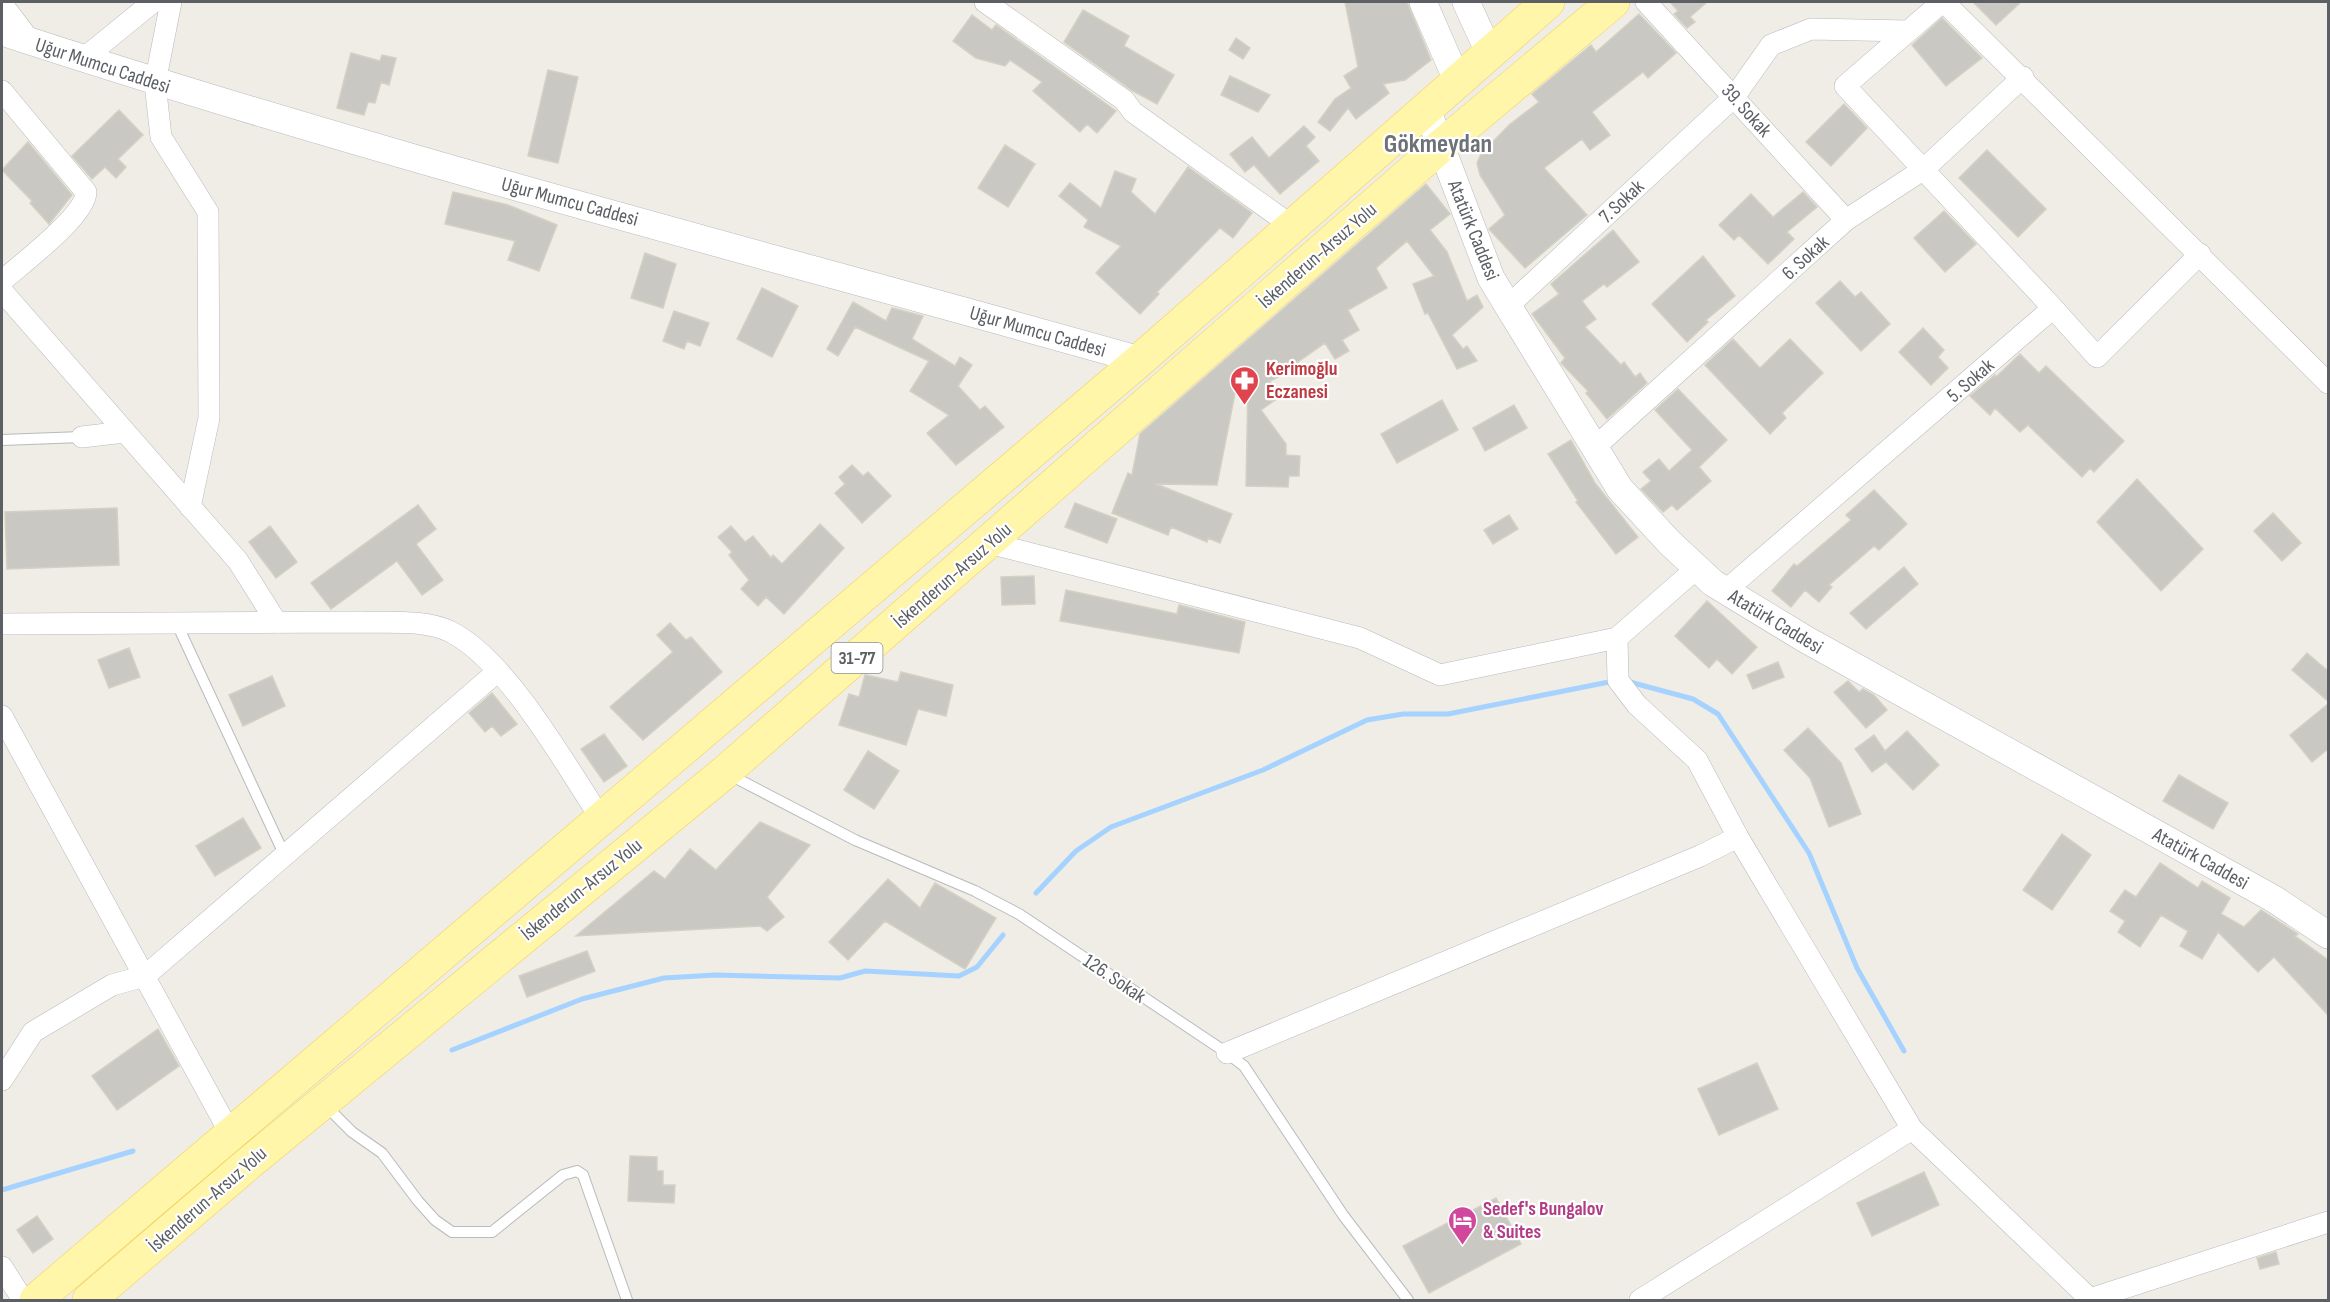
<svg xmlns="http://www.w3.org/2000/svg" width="2330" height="1302" viewBox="0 0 2330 1302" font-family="'Sofia Sans Condensed',sans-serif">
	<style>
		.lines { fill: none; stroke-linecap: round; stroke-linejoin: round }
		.stream { stroke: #a5d2ff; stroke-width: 5 }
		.building { fill: #cac8c2; stroke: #d4d0c3; stroke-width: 1.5 }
		.service-casing { stroke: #b7babf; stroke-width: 12 }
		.minor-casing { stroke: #b7babf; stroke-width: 22 }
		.tertiary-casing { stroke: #b7babf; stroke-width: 28 }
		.primary-casing { stroke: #f2d15a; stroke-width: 34 }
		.service { stroke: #fff; stroke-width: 10 }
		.minor { stroke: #fff; stroke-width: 21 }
		.tertiary { stroke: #fff; stroke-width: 27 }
		.primary { stroke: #fff6aa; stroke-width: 33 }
		.labels { text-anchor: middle; stroke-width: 4.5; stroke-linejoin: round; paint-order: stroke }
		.shield { fill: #fff; stroke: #8d9093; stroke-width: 1.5 }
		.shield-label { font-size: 18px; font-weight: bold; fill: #5c6065 }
		.street-label { font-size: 20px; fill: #5c6065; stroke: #fff }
		.health-label { font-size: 20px; font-weight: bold; fill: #be3a42; stroke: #fff; text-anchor: start }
		.hotel-label { font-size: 20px; font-weight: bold; fill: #b23c85; stroke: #fff; text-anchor: start }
		.district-label { font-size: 26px; font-weight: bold; fill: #6d7277; stroke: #fff }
	</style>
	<rect width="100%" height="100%" fill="#efede5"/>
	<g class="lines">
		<path class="stream" d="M 1626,681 L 1693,699 L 1718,714 L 1809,853 L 1857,968 L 1904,1051
			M 1036,893 L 1076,851 L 1111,827 L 1263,770 L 1367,720 L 1403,714 L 1448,714 L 1614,681
			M 452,1050 L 582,999 L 664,978 L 715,975 L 840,978 L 865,971 L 959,976 L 977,967 L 1003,935
			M 2,1190 L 133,1151"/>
	</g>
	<path class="building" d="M 1345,2 L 1407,2 L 1431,60 L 1405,80 L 1383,84 L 1389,93 L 1356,119 L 1348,108 L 1330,131 L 1318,122 L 1335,99 L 1351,88 L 1344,76 L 1358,67 Z
		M 1670,2 L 1707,2 L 1690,17 L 1695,22 L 1687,28 L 1674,14 L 1678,11 Z
		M 1973,2 L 2021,2 L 1996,25 Z
		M 1083,10 L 1129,36 L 1124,46 L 1174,75 L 1157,104 L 1133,91 L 1064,42 Z
		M 1639,14 L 1676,53 L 1648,78 L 1643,72 L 1592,112 L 1610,135 L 1590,150 L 1582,139 L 1544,168 L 1587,215 L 1525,268 L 1489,229 L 1505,215 L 1480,175 L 1477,163 L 1481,154 L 1509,125 L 1539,102 L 1532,94 L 1591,45 L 1596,52 Z
		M 972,15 L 992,30 L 996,25 L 1116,111 L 1097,133 L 1087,124 L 1080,132 L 1033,91 L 1042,82 L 1010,60 L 1005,66 L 976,58 L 953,41 Z
		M 1942,18 L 1982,58 L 1946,86 L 1912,45 Z
		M 1236,38 L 1250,48 L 1243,59 L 1229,50 Z
		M 351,53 L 380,61 L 382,55 L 396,58 L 389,85 L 381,82 L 375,103 L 368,102 L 364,115 L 337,108 Z
		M 548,70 L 578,77 L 558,163 L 528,156 Z
		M 1230,76 L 1270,95 L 1258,112 L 1221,95 Z
		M 1844,104 L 1867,128 L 1831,166 L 1806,142 Z
		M 119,110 L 143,135 L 118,159 L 126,167 L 116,178 L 105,167 L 92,179 L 72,156 Z
		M 1304,126 L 1315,137 L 1306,146 L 1319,161 L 1280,194 L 1254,165 L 1245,172 L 1230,154 L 1252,137 L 1269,158 Z
		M 28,142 L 72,195 L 49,224 L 30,203 L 32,201 L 2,170 Z
		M 1005,145 L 1035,164 L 1008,207 L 978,188 Z
		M 1987,150 L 2046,209 L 2018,237 L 1959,178 Z
		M 1188,167 L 1252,213 L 1233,238 L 1220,228 L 1157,292 L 1159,294 L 1140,314 L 1096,273 L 1121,246 L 1084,227 L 1088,220 L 1059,196 L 1070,183 L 1101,208 L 1115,171 L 1136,179 L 1131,192 L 1155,214 Z
		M 1426,184 L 1450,214 L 1430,230 L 1447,252 L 1467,301 L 1477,295 L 1483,307 L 1452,335 L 1463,349 L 1467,346 L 1477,361 L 1457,369 L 1428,313 L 1425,314 L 1413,284 L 1434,276 L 1407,241 L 1376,268 L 1387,288 L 1348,310 L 1359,330 L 1342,340 L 1349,351 L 1335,359 L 1325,343 L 1298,362 L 1300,366 L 1270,381 L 1281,396 L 1261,410 L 1286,444 L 1286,455 L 1300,456 L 1299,476 L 1289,476 L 1288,487 L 1246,486 L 1248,384 L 1237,383 L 1217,485 L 1156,484 L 1232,514 L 1220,543 L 1208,538 L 1207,542 L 1171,527 L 1168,535 L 1112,513 L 1128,473 L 1132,475 L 1140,434 Z
		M 453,192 L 508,205 L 557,225 L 539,271 L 508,260 L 515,241 L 445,224 Z
		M 1803,192 L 1817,207 L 1787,232 L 1794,239 L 1768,264 L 1739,235 L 1734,240 L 1719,225 L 1751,194 L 1773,217 Z
		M 1944,211 L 1976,244 L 1945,272 L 1914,238 Z
		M 1613,230 L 1639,262 L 1607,287 L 1604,284 L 1582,301 L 1596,319 L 1585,327 L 1621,365 L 1624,362 L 1635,377 L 1640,373 L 1647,383 L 1607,419 L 1586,393 L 1588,391 L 1561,363 L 1565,358 L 1532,314 L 1559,294 L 1551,284 Z
		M 645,253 L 676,264 L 663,308 L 631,298 Z
		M 1703,256 L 1735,296 L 1706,320 L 1708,322 L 1687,342 L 1652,304 Z
		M 1840,281 L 1855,297 L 1861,292 L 1890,324 L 1861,351 L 1816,303 Z
		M 762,288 L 798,306 L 772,357 L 737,339 Z
		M 853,302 L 886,321 L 892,308 L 923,316 L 912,339 L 955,366 L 960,357 L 972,365 L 958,386 L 980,410 L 985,406 L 1004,427 L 956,465 L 927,433 L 949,415 L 910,391 L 929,361 L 855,327 L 838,356 L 827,349 Z
		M 674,311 L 709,323 L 700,346 L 687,341 L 684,349 L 663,341 Z
		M 1923,328 L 1944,350 L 1938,357 L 1948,368 L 1931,385 L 1899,352 Z
		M 1733,339 L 1760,368 L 1790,339 L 1823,373 L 1782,413 L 1786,418 L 1770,434 L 1705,365 Z
		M 2020,354 L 2039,373 L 2046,366 L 2124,441 L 2094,472 L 2090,468 L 2082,477 L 2028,425 L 2020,432 L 1995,408 L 1990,415 L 1970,396 L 1995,375 L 1996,377 Z
		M 1678,389 L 1727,440 L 1699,467 L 1711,481 L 1677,510 L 1672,505 L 1663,512 L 1641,489 L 1651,481 L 1643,472 L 1659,459 L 1669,471 L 1692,450 L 1655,410 Z
		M 1442,400 L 1458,430 L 1397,463 L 1381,434 Z
		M 1514,405 L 1527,428 L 1485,451 L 1473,428 Z
		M 1571,440 L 1595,483 L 1638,537 L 1616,554 L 1576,502 L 1578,501 L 1548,454 Z
		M 852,465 L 863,476 L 868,472 L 891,496 L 862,523 L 835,493 L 845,484 L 839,477 Z
		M 2137,479 L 2203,549 L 2161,591 L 2097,522 Z
		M 1874,490 L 1907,524 L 1879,550 L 1874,546 L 1829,585 L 1832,587 L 1819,602 L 1805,590 L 1791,607 L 1772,591 L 1794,564 L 1797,566 L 1851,520 L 1846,515 Z
		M 1075,503 L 1117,519 L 1107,543 L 1065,527 Z
		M 418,505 L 436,529 L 416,544 L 443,580 L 422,595 L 397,561 L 331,609 L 311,583 Z
		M 117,508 L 119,565 L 7,569 L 5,512 Z
		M 2273,513 L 2301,543 L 2282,561 L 2254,531 Z
		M 1509,515 L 1518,529 L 1493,544 L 1484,530 Z
		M 820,524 L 844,548 L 784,614 L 766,597 L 758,606 L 741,589 L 749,580 L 729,555 L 732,552 L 718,537 L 731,526 L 745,542 L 753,536 L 771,558 L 773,555 L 782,564 Z
		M 270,526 L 297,562 L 276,578 L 249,542 Z
		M 1904,567 L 1918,584 L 1866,629 L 1850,613 Z
		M 1034,576 L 1035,604 L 1002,605 L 1001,577 Z
		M 1066,590 L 1177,614 L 1179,605 L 1245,622 L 1239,653 L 1060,621 Z
		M 1707,601 L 1757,647 L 1732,674 L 1717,659 L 1709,668 L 1675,636 Z
		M 670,623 L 686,640 L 691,637 L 722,672 L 643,740 L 610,707 L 673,652 L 657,635 Z
		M 129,648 L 140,677 L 109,688 L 98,660 Z
		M 2307,653 L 2328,671 L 2328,701 L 2292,670 Z
		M 1778,662 L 1784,677 L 1753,689 L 1747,675 Z
		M 901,672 L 953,685 L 946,716 L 918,709 L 906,745 L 839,725 L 849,694 L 859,697 L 865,675 L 898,682 Z
		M 272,676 L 285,706 L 243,726 L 229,695 Z
		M 1848,681 L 1859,692 L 1863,689 L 1874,695 L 1887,710 L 1866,728 L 1834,692 Z
		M 492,693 L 517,724 L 501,736 L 492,726 L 485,732 L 469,713 Z
		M 2328,704 L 2328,749 L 2312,762 L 2290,735 Z
		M 1808,728 L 1841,763 L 1861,814 L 1829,827 L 1810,778 L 1784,750 Z
		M 1907,731 L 1939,765 L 1913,790 L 1886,762 L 1872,772 L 1855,749 L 1874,735 L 1885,751 Z
		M 604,734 L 627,766 L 604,782 L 581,749 Z
		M 868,751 L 899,771 L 874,809 L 844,790 Z
		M 2179,775 L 2228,803 L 2213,829 L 2163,801 Z
		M 243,818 L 261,848 L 215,876 L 196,846 Z
		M 760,822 L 810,845 L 767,897 L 784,917 L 767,931 L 760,926 L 576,936 L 654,871 L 665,879 L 690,849 L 716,870 Z
		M 2062,834 L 2091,855 L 2052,910 L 2023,890 Z
		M 2160,863 L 2198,888 L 2202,881 L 2230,898 L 2221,914 L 2244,927 L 2261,910 L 2298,934 L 2295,936 L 2328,960 L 2328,1015 L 2274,957 L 2258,972 L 2218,932 L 2202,959 L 2180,946 L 2188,931 L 2161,915 L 2140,947 L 2118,932 L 2125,921 L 2110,911 L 2125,890 L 2136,897 Z
		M 888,879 L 920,908 L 935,883 L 996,918 L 965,969 L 885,921 L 848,960 L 829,942 Z
		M 587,951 L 595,971 L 527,997 L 519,976 Z
		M 158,1029 L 179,1066 L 117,1110 L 92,1076 Z
		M 1757,1063 L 1778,1109 L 1719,1135 L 1698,1089 Z
		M 630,1156 L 657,1157 L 657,1171 L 663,1171 L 663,1185 L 675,1185 L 674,1203 L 628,1201 Z
		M 1924,1172 L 1939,1205 L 1872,1236 L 1857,1203 Z
		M 1496,1198 L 1521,1244 L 1429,1293 L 1403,1246 Z
		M 37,1216 L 53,1239 L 33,1253 L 17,1230 Z
		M 2276,1252 L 2279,1264 L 2260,1269 L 2257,1258 Z"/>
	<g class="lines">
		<defs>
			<path id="service" d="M 2,440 L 82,437
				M 177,624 L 284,854
				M 730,775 L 855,840 L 975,891 L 1019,914 L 1227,1053 L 1244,1066 L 1343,1215 L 1408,1300
				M 325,1105 L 352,1132 L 382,1153 L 418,1201 L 435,1220 L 452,1232 L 492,1232 L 563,1175 L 577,1171 L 583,1175 L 627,1300"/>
			<path id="minor" d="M 171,2 L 155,83 L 161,137 L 208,212 L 209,418 L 190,507
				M 985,2 L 1124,100 L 1133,112 L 1292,226
				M 1646,2 L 1846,220
				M 1942,2 L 1845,86 L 2053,308
				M 1944,2 L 2328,383
				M 2,4 L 31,42
				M 83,59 L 153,2
				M 2,91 L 86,192 C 86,216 21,264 2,281
				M 2,291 L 238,561 L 277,623
				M 1508,306 L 1735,96 L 1771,45 L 1811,29 L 1908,31
				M 82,437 L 124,432
				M 1594,448 L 1846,220 L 1924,169 L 2023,77
				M 989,543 L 1360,638 L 1440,675 L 1617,638 L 1697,568
				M 1725,591 L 2053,308 L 2097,357 L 2200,254
				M 2,624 L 361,622 C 389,623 425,619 451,632 C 508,661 566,766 602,820
				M 1617,638 L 1618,680 L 1637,705 L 1697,760 L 1738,837 L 1912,1129
				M 2,716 L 230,1133
				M 1227,1053 L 1700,856 L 1738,837
				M 2,1080 L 33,1032 L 112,985 L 145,976 L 498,671
				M 2,1267 L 23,1300
				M 1640,1300 L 1912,1129 L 2090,1299 L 2328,1222"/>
			<path id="tertiary" d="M 1423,2 L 1457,80
				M 1466,2 L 1489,52
				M 2,32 C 377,155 760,253 1140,360
				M 1426,107 L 1491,278 L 1508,306 L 1620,489 L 1670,543 L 1713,583 L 1805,639 L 2274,899 L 2328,935"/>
			<path id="primary" d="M 36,1300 L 1140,360 L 1548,2
				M 89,1300 L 249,1163 L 725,772 L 1441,146 L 1613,2"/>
		</defs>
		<use href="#service" class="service-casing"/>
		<use href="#minor" class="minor-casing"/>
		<use href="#tertiary" class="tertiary-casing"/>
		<use href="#primary" class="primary-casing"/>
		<use href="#service" class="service"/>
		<use href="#minor" class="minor"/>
		<use href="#tertiary" class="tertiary"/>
		<use href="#primary" class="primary"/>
	</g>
	<defs>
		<symbol id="pharmacy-pin" viewBox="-11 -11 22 30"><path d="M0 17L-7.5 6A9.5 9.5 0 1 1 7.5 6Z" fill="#e0444e" stroke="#fff"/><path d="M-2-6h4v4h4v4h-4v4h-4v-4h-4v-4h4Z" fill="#fff"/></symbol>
		<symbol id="hotel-pin" viewBox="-11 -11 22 30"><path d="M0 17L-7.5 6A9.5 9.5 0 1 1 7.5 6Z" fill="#d1479c" stroke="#fff"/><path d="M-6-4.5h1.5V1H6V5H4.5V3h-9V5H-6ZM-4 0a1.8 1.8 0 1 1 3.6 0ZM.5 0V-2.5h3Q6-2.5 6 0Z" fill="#fff"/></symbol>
	</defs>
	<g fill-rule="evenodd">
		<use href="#pharmacy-pin" x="1228" y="364" width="33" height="45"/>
		<use href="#hotel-pin" x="1446" y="1204" width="33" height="45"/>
	</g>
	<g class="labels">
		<rect class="shield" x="831.5" y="643" width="51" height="30" rx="4.5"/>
		<g class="shield-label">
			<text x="857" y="664">31-77</text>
		</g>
		<g class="street-label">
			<text transform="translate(103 65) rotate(18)" y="7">Uğur Mumcu Caddesi</text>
			<text transform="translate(1747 110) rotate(48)" y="7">39. Sokak</text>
			<text transform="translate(570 201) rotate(15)" y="7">Uğur Mumcu Caddesi</text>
			<text transform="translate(1621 201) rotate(-43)" y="7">7. Sokak</text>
			<text transform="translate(1474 230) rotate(68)" y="7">Atatürk Caddesi</text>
			<text transform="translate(1317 255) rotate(-41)" y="7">İskenderun-Arsuz Yolu</text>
			<text transform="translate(1805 257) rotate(-42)" y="7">6. Sokak</text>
			<text transform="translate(1038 331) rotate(16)" y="7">Uğur Mumcu Caddesi</text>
			<text transform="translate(1970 380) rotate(-41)" y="7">5. Sokak</text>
			<text transform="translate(952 575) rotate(-41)" y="7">İskenderun-Arsuz Yolu</text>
			<text transform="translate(1776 621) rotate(31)" y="7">Atatürk Caddesi</text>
			<text transform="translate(2201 858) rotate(29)" y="7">Atatürk Caddesi</text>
			<text transform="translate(581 889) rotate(-39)" y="7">İskenderun-Arsuz Yolu</text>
			<text transform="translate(1115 978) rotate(34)" y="7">126. Sokak</text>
			<text transform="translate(207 1199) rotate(-41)" y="7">İskenderun-Arsuz Yolu</text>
		</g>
		<g class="health-label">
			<text x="1266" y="375">Kerimoğlu<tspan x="1266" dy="23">Eczanesi</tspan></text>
		</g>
		<g class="hotel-label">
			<text x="1483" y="1215">Sedef's Bungalov<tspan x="1483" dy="23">&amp; Suites</tspan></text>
		</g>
		<g class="district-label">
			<text x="1438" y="152">Gökmeydan</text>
		</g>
	</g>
	<rect width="2330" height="1302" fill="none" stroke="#5c6065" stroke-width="6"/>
</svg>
